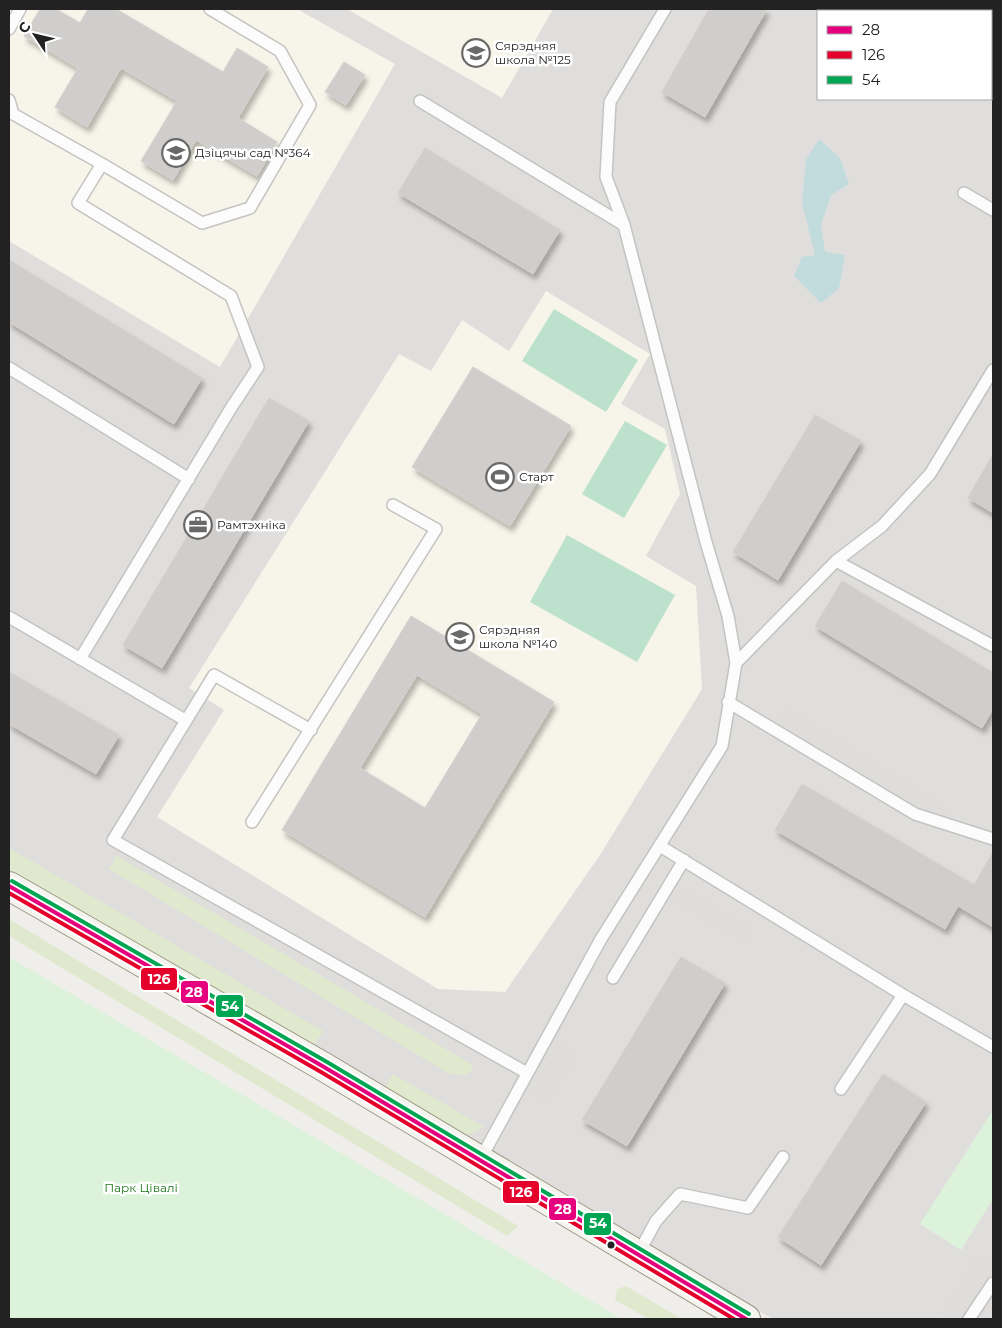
<svg xmlns="http://www.w3.org/2000/svg" width="1002" height="1328" viewBox="0 0 1002 1328" font-family="Montserrat,sans-serif">
	<style>
		.residential { fill: #dfdedc; fill-rule: evenodd }
		.education { fill: #f7f5e9 }
		.grass { fill: #e0e9ce }
		.park { fill: #ddf2da }
		.pitch { fill: #bce1cd }
		.parking { fill: #dedddc }
		.water { fill: #c2dcde }
		.building { fill: #d0cecc; stroke: #d2cfcd; fill-rule: evenodd; filter: url(#shadow) }
		.lines { fill: none; stroke-linecap: round; stroke-linejoin: round }
		.service-casing { stroke: #c3c3c1; stroke-width: 14 }
		.secondary-casing { stroke: #999884; stroke-width: 30 }
		.service { stroke: #fdfcfc; stroke-width: 11 }
		.secondary { stroke: #f4f3ee; stroke-width: 28 }
		.bus-1-casing { stroke: #fff; stroke-width: 8 }
		.bus-2-casing { stroke: #fff; stroke-width: 8 }
		.bus-3-casing { stroke: #fff; stroke-width: 8 }
		.bus-1 { stroke: #e5007d; stroke-width: 4 }
		.bus-2 { stroke: #e4002b; stroke-width: 4 }
		.bus-3 { stroke: #00a651; stroke-width: 4 }
		.bus-dot { fill: #222; stroke: #fff; stroke-width: 2 }
		.labels { text-anchor: middle; stroke-width: 5; stroke-linejoin: round; paint-order: stroke }
		.poi-label { font-size: 12px; fill: #222; stroke: #fff; text-anchor: start }
		.park-label { font-size: 12px; fill: #1b7718; stroke: #fff }
		.line-badge { stroke: #fff; stroke-width: 2 }
		.badge-label { font-size: 14px; text-anchor: middle; font-weight: bold; fill: #fff }
	</style>
	<defs>
		<filter id="shadow"><feDropShadow dx="3" dy="5.5" stdDeviation="2.5" flood-color="#0004"/></filter>
	</defs>
	<rect width="100%" height="100%" fill="#f0eeeb"/>
	<path class="residential" d="M 9,9 L 993,9 L 993,1319 L 773,1319 L 523,1177 L 9,869 ZM 818,11 L 991,11 L 991,99 L 818,99 Z"/>
	<path class="education" d="M 9,9 L 297,9 L 395,64 L 220,367 L 9,241 Z
		M 347,9 L 553,9 L 502,98 Z
		M 546,291 L 650,354 L 621,404 L 665,429 L 680,494 L 646,556 L 696,586 L 702,689 L 600,855 L 505,992 L 438,989 L 157,817 L 224,710 L 189,688 L 399,354 L 431,371 L 462,320 L 509,351 Z"/>
	<path class="grass" d="M 9,848 L 323,1031 L 313,1047 L 9,870 Z
		M 117,856 L 471,1064 L 472,1071 L 464,1075 L 448,1073 L 109,869 Z
		M 9,919 L 518,1226 L 507,1236 L 9,936 Z
		M 393,1074 L 484,1127 L 468,1135 L 455,1135 L 383,1092 Z
		M 626,1286 L 682,1319 L 649,1319 L 615,1300 L 617,1289 Z"/>
	<path class="park" d="M 9,957 L 622,1319 L 9,1319 Z
		M 993,1110 L 993,1199 L 961,1250 L 920,1224 Z"/>
	<path class="pitch" d="M 554,309 L 638,360 L 606,412 L 522,361 Z
		M 625,421 L 667,445 L 624,518 L 582,494 Z
		M 567,535 L 675,595 L 637,662 L 530,602 Z"/>
	<path class="parking" d="M 785,705 L 950,809 L 939,828 L 774,724 Z
		M 681,886 L 752,928 L 744,942 L 672,901 Z
		M 554,1040 L 579,1056 L 546,1105 L 522,1089 Z
		M 977,1255 L 993,1265 L 993,1299 L 980,1319 L 948,1319 L 940,1314 Z"/>
	<path class="water" d="M 819,139 L 840,158 L 849,184 L 831,195 L 821,225 L 825,252 L 845,255 L 839,288 L 821,303 L 794,276 L 802,257 L 815,255 L 802,203 L 806,160 Z"/>
	<path class="building" d="M 40,9 L 56,9 L 80,23 L 88,9 L 116,9 L 223,72 L 237,48 L 268,67 L 238,118 L 277,142 L 257,176 L 196,140 L 173,180 L 141,161 L 177,101 L 121,68 L 87,127 L 55,107 L 78,68 L 24,36 Z
		M 709,9 L 767,9 L 705,117 L 662,92 Z
		M 344,62 L 365,75 L 346,105 L 325,92 Z
		M 425,148 L 560,230 L 533,274 L 398,193 Z
		M 9,260 L 202,378 L 174,424 L 9,322 Z
		M 473,367 L 571,426 L 510,526 L 412,467 Z
		M 269,398 L 309,421 L 162,668 L 123,645 Z
		M 815,415 L 861,441 L 778,580 L 733,552 Z
		M 993,454 L 993,513 L 968,498 Z
		M 842,581 L 993,673 L 993,709 L 982,728 L 815,626 Z
		M 411,616 L 554,702 L 425,917 L 282,830 ZM 417,675 L 482,714 L 425,808 L 360,768 Z
		M 9,672 L 119,735 L 96,774 L 9,724 Z
		M 802,784 L 974,885 L 993,852 L 993,927 L 958,906 L 945,929 L 775,830 Z
		M 681,957 L 725,983 L 627,1146 L 582,1120 Z
		M 883,1074 L 926,1102 L 821,1265 L 778,1237 Z"/>
	<g class="lines">
		<defs>
			<path id="service" d="M 9,29 L 20,9
				M 9,100 L 13,114 L 102,164 L 78,203 L 231,296 L 258,367 L 231,408 L 80,659
				M 420,101 L 624,225
				M 102,164 L 202,223 L 250,208 L 310,105 L 280,51 L 210,9
				M 964,193 L 993,210
				M 9,368 L 189,479
				M 836,561 L 993,646
				M 9,617 L 185,720
				M 736,663 L 836,561 L 882,526 L 930,474 L 993,370
				M 728,702 L 915,814 L 993,839
				M 311,730 L 214,675 L 113,840 L 527,1073
				M 252,822 L 436,529 L 393,505
				M 660,846 L 903,995 L 993,1047
				M 613,978 L 684,860
				M 841,1089 L 903,995
				M 480,1160 L 601,939 L 722,746 L 736,663 L 728,616 L 706,542 L 624,225 L 606,177 L 610,102 L 665,9
				M 638,1254 L 656,1221 L 680,1194 L 748,1208 L 783,1157
				M 969,1319 L 993,1283"/>
			<path id="secondary" d="M 9,886 L 324,1067 L 746,1319"/>
		</defs>
		<use href="#service" class="service-casing"/>
		<use href="#secondary" class="secondary-casing"/>
		<use href="#service" class="service"/>
		<use href="#secondary" class="secondary"/>
		<defs>
			<path id="bus-1" d="M 9,886 L 324,1067 L 746,1319"/>
			<path id="bus-2" d="M 9,893 L 321,1072 L 734,1319"/>
			<path id="bus-3" d="M 12,881 L 327,1062 L 749,1314"/>
		</defs>
		<use href="#bus-1" class="bus-1-casing"/>
		<use href="#bus-2" class="bus-2-casing"/>
		<use href="#bus-3" class="bus-3-casing"/>
		<use href="#bus-1" class="bus-1"/>
		<use href="#bus-2" class="bus-2"/>
		<use href="#bus-3" class="bus-3"/>
	</g>
	<defs>
		<symbol id="school-ring" viewBox="-11 -11 22 22"><circle r="9.5" fill="#fff" stroke="#6a6968" stroke-width="1.5"/><path d="M0-5L7-2L0 1L-7-2ZM-4 1L0 2.5L4 1V4Q0 6-4 4Z" fill="#6a6968"/></symbol>
		<symbol id="stadium-ring" viewBox="-11 -11 22 22"><circle r="9.5" fill="#fff" stroke="#6a6968" stroke-width="1.5"/><path d="M0-5a6.5 5 0 1 0 0 10a6.5 5 0 1 0 0-10ZM-3.5-1.8h7v3.6h-7Z" fill="#6a6968"/></symbol>
		<symbol id="office-ring" viewBox="-11 -11 22 22"><circle r="9.5" fill="#fff" stroke="#6a6968" stroke-width="1.5"/><path d="M-6-3h4V-5.5h4V-3h4V5H-6ZM-1-4.5V-3h2v-1.5ZM-6 0V1H6V0Z" fill="#6a6968"/></symbol>
	</defs>
	<g fill-rule="evenodd">
		<use href="#school-ring" x="460" y="37" width="32" height="32"/>
		<use href="#school-ring" x="160" y="137" width="32" height="32"/>
		<use href="#stadium-ring" x="484" y="461" width="32" height="32"/>
		<use href="#office-ring" x="182" y="509" width="32" height="32"/>
		<use href="#school-ring" x="444" y="621" width="32" height="32"/>
	</g>
	<circle class="bus-dot" cx="611" cy="1245" r="4.5"/>
	<g class="labels">
		<g class="poi-label">
			<text x="495" y="50">Сярэдняя<tspan x="495" dy="14">школа №125</tspan></text>
			<text x="195" y="157">Дзіцячы сад №364</text>
			<text x="519" y="481">Старт</text>
			<text x="217" y="529">Рамтэхніка</text>
			<text x="479" y="634">Сярэдняя<tspan x="479" dy="14">школа №140</tspan></text>
		</g>
		<g class="park-label">
			<text x="141" y="1192">Парк Цівалі</text>
		</g>
	</g>
	<g class="line-badge">
		<rect x="140" y="967" width="38" height="24" rx="5" fill="#e4002b"/>
		<rect x="180" y="980" width="29" height="24" rx="5" fill="#e5007d"/>
		<rect x="215" y="994" width="29" height="24" rx="5" fill="#00a651"/>
		<rect x="502" y="1180" width="38" height="24" rx="5" fill="#e4002b"/>
		<rect x="548" y="1197" width="29" height="24" rx="5" fill="#e5007d"/>
		<rect x="583" y="1212" width="29" height="24" rx="5" fill="#00a651"/>
	</g>
	<g class="badge-label">
		<text x="159" y="984">126</text>
		<text x="194" y="997">28</text>
		<text x="230" y="1011">54</text>
		<text x="521" y="1197">126</text>
		<text x="563" y="1214">28</text>
		<text x="598" y="1228">54</text>
	</g>
	<rect width="1002" height="1328" fill="none" stroke="#222222" stroke-width="20"/>
	<rect x="817" y="10" width="175" height="90" fill="#ffffff" stroke="#a7a7a7"/>
	<rect x="827" y="26" width="25" height="8" fill="#e5007d" stroke="#a7a7a7"/>
	<text x="862" y="35" font-size="15" fill="#222222">28</text>
	<rect x="827" y="51" width="25" height="8" fill="#e4002b" stroke="#a7a7a7"/>
	<text x="862" y="60" font-size="15" fill="#222222">126</text>
	<rect x="827" y="76" width="25" height="8" fill="#00a651" stroke="#a7a7a7"/>
	<text x="862" y="85" font-size="15" fill="#222222">54</text>
	<g transform="translate(35 35) rotate(305)" stroke="#ffffff" stroke-width="4" paint-order="stroke">
	<path d="M0-4L9 19L0 12L-9 19Z" fill="#222222"/>
	<text y="-8" font-size="14" font-weight="bold" text-anchor="middle" fill="#222222">С</text>
	</g>
</svg>
